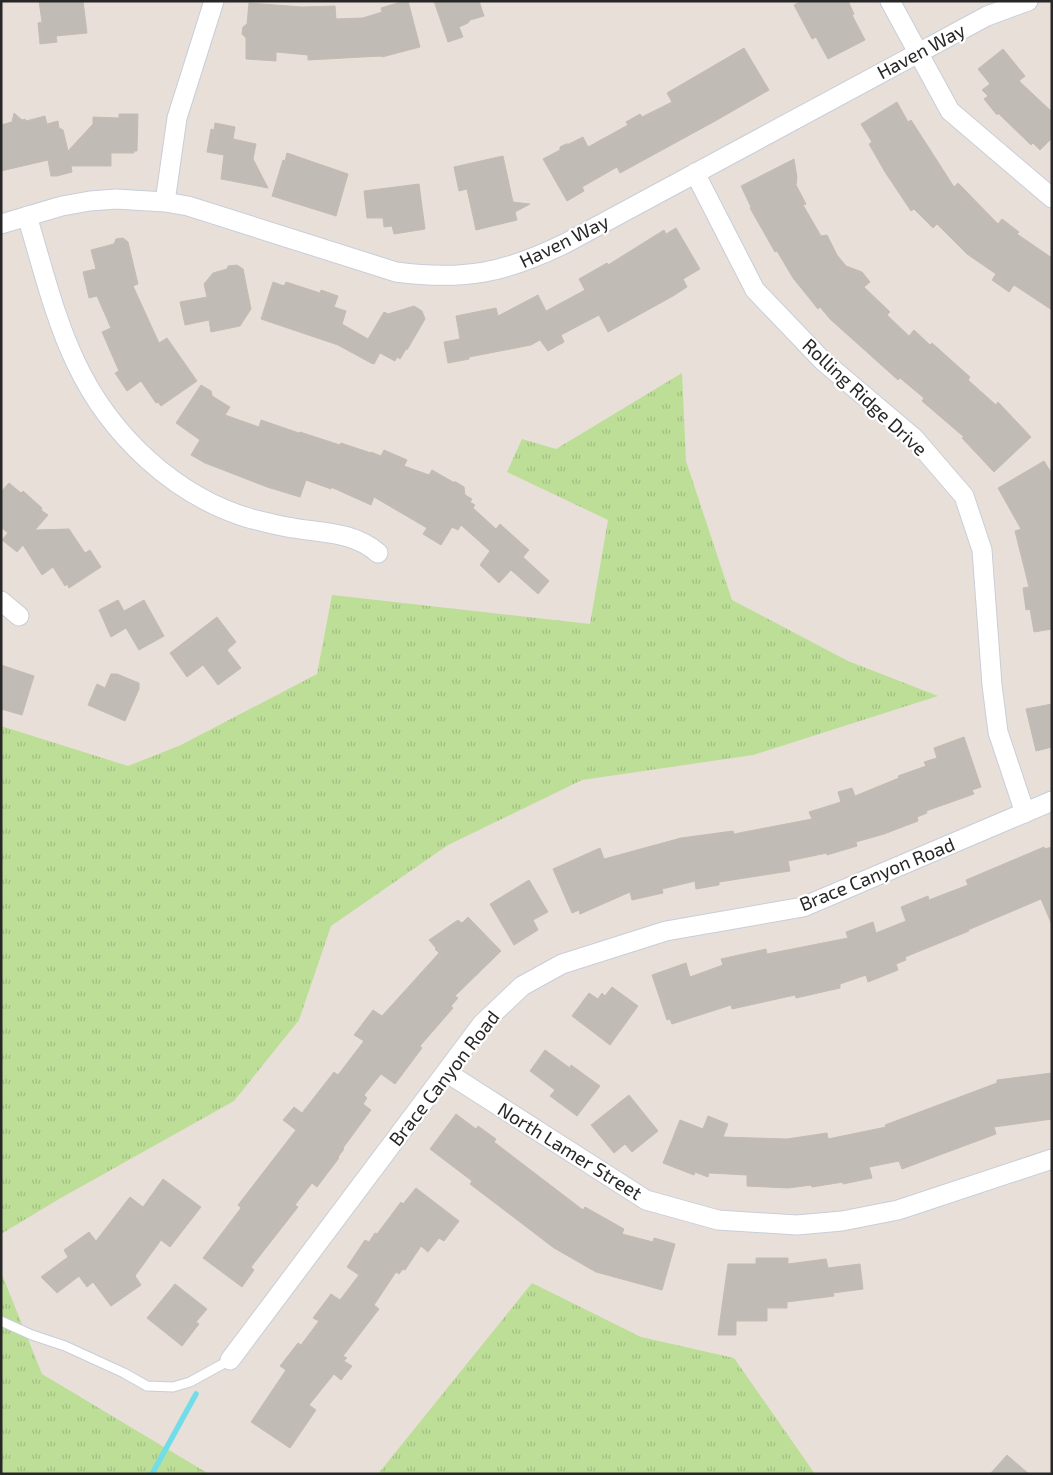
<svg xmlns="http://www.w3.org/2000/svg" width="1053" height="1475" viewBox="0 0 1053 1475" font-family="'Exo 2',sans-serif">
	<style>
		.grass { fill: url(#grass-tufts) }
		.lines { fill: none; stroke-linecap: round; stroke-linejoin: round }
		.stream { stroke: #70dde8; stroke-width: 5.5 }
		.building { fill: #c1bbb5; stroke: #c4bbb3 }
		.lane-casing { stroke: #c7ced9; stroke-width: 11 }
		.street-casing { stroke: #c7ced9; stroke-width: 21 }
		.lane { stroke: #fff; stroke-width: 9 }
		.street { stroke: #fff; stroke-width: 19 }
		.labels { text-anchor: middle; stroke-width: 4.5; stroke-linejoin: round; paint-order: stroke }
		.street-label { font-size: 19px; fill: #272727; stroke: #fff }
	</style>
	<defs>
		<pattern id="grass-tufts" width="24" height="20" patternUnits="userSpaceOnUse" patternTransform="scale(1.25)"><rect width="24" height="20" fill="#bcde97"/><path d="M3 7l-1-3M5 7V3M7 7l1-3M15 17l-1-3M17 17v-4M19 17l1-3" fill="none" stroke="#a2be82"/></pattern>
	</defs>
	<rect width="100%" height="100%" fill="#e9dfd9"/>
	<path class="grass" d="M 682,373 L 686,461 L 732,600 L 848,661 L 938,696 L 753,755 L 582,780 L 448,845 L 331,926 L 299,1020 L 234,1101 L 59,1199 L 1,1234 L 1,726 L 128,766 L 181,745 L 317,674 L 332,595 L 590,624 L 608,520 L 507,472 L 522,439 L 556,449 Z
		M 1,1272 L 42,1374 L 209,1474 L 1,1474 Z
		M 532,1283 L 641,1337 L 734,1358 L 815,1474 L 378,1474 Z"/>
	<g class="lines">
		<path class="stream" d="M 152,1474 L 196,1394"/>
	</g>
	<path class="building" d="M 39,1 L 83,1 L 87,33 L 56,36 L 57,42 L 40,44 L 38,23 L 42,22 Z
		M 404,1 L 408,1 L 420,47 L 382,57 L 381,56 L 308,60 L 308,55 L 276,52 L 276,61 L 246,59 L 246,38 L 242,34 L 243,27 L 247,24 L 249,3 L 302,7 L 335,6 L 336,19 L 363,18 L 382,12 L 381,8 Z
		M 434,1 L 479,1 L 484,16 L 470,20 L 468,23 L 459,27 L 463,37 L 448,42 Z
		M 802,1 L 848,1 L 854,14 L 852,15 L 865,40 L 828,59 L 816,37 L 812,39 L 794,5 Z
		M 744,48 L 769,90 L 717,120 L 620,173 L 617,167 L 582,187 L 584,191 L 567,201 L 543,159 L 560,150 L 560,147 L 566,144 L 569,144 L 583,137 L 588,147 L 628,125 L 626,122 L 640,114 L 642,117 L 672,102 L 667,93 Z
		M 1003,49 L 1025,76 L 1019,81 L 1052,112 L 1052,138 L 1040,150 L 1033,143 L 1031,145 L 998,113 L 997,115 L 984,99 L 988,96 L 982,90 L 990,84 L 978,69 Z
		M 897,102 L 908,122 L 911,120 L 954,187 L 958,183 L 998,224 L 1002,219 L 1019,232 L 1017,234 L 1052,258 L 1052,310 L 1014,285 L 1009,292 L 992,280 L 996,274 L 967,254 L 937,224 L 933,228 L 914,209 L 911,211 L 885,172 L 869,144 L 872,142 L 861,124 Z
		M 14,113 L 22,120 L 25,119 L 26,121 L 45,116 L 47,124 L 58,121 L 59,128 L 63,130 L 68,151 L 93,124 L 93,117 L 119,118 L 119,114 L 138,114 L 137,151 L 134,151 L 134,153 L 111,153 L 111,166 L 71,166 L 72,172 L 57,176 L 51,176 L 48,160 L 1,171 L 1,125 L 12,122 Z
		M 215,123 L 235,127 L 233,139 L 256,144 L 253,159 L 268,188 L 221,179 L 224,155 L 207,152 L 211,129 L 214,130 Z
		M 287,153 L 348,174 L 336,216 L 272,196 L 283,160 L 285,161 Z
		M 503,156 L 513,202 L 530,204 L 515,212 L 517,220 L 476,230 L 467,189 L 459,191 L 454,167 Z
		M 794,159 L 797,178 L 796,185 L 806,204 L 803,205 L 821,236 L 827,235 L 837,255 L 846,266 L 862,272 L 870,282 L 864,287 L 890,312 L 887,315 L 909,336 L 914,330 L 930,345 L 932,343 L 970,377 L 968,380 L 996,405 L 998,402 L 1031,437 L 994,472 L 962,438 L 964,437 L 922,401 L 924,398 L 900,378 L 898,380 L 830,319 L 820,307 L 818,309 L 793,278 L 777,251 L 775,252 L 750,208 L 751,207 L 741,186 Z
		M 419,184 L 425,229 L 394,234 L 392,226 L 384,227 L 383,218 L 367,218 L 364,191 Z
		M 676,228 L 700,269 L 683,279 L 687,287 L 673,296 L 608,332 L 599,315 L 561,335 L 564,342 L 548,351 L 540,340 L 531,345 L 469,357 L 469,359 L 448,363 L 444,342 L 460,339 L 456,316 L 496,308 L 498,316 L 538,295 L 546,311 L 585,290 L 579,279 L 607,263 L 608,265 L 664,230 L 666,234 Z
		M 123,238 L 128,242 L 138,284 L 133,286 L 159,343 L 167,338 L 197,381 L 161,406 L 158,402 L 156,403 L 141,381 L 127,391 L 115,373 L 119,371 L 102,332 L 111,328 L 97,296 L 89,298 L 83,272 L 96,269 L 91,250 L 114,244 L 116,239 Z
		M 237,265 L 243,269 L 251,309 L 240,326 L 211,332 L 209,320 L 185,325 L 180,302 L 207,297 L 204,284 L 213,273 L 227,269 L 228,266 Z
		M 273,282 L 284,286 L 286,282 L 320,293 L 321,290 L 338,296 L 334,307 L 346,311 L 342,324 L 368,339 L 384,312 L 388,314 L 414,306 L 422,311 L 425,319 L 407,350 L 406,349 L 400,359 L 397,357 L 395,361 L 380,353 L 374,364 L 371,363 L 338,345 L 261,319 Z
		M 201,385 L 211,391 L 212,396 L 230,407 L 225,415 L 259,427 L 261,420 L 299,433 L 300,432 L 340,445 L 341,443 L 371,453 L 371,452 L 381,456 L 384,450 L 407,460 L 404,466 L 429,475 L 432,470 L 453,482 L 456,482 L 464,487 L 465,495 L 472,499 L 470,502 L 475,505 L 473,508 L 496,529 L 500,524 L 529,550 L 523,557 L 549,581 L 538,594 L 511,570 L 499,583 L 480,565 L 490,551 L 461,525 L 458,530 L 452,527 L 441,545 L 423,534 L 427,528 L 374,497 L 371,505 L 331,487 L 331,489 L 306,480 L 300,497 L 267,487 L 205,463 L 191,455 L 200,440 L 176,423 Z
		M 1044,461 L 1052,474 L 1052,629 L 1034,632 L 1030,609 L 1026,610 L 1023,588 L 1029,587 L 1015,531 L 1021,529 L 998,488 Z
		M 9,483 L 21,493 L 23,491 L 42,508 L 41,510 L 48,515 L 35,530 L 69,529 L 85,553 L 90,550 L 101,567 L 69,588 L 67,584 L 65,586 L 53,567 L 42,575 L 23,545 L 17,552 L 2,540 L 8,533 L 1,527 L 1,492 Z
		M 118,600 L 124,611 L 144,600 L 164,636 L 139,650 L 126,628 L 111,637 L 99,610 Z
		M 217,617 L 236,642 L 227,650 L 241,668 L 218,685 L 203,665 L 187,677 L 170,653 Z
		M 1,665 L 34,676 L 22,715 L 1,709 Z
		M 111,674 L 117,674 L 139,683 L 139,689 L 125,721 L 88,705 L 97,684 L 105,688 Z
		M 1052,704 L 1052,747 L 1036,751 L 1026,709 Z
		M 964,737 L 981,787 L 972,790 L 974,794 L 926,811 L 927,813 L 917,817 L 918,821 L 884,834 L 856,842 L 857,846 L 827,855 L 827,853 L 788,861 L 790,871 L 719,882 L 719,885 L 696,889 L 695,881 L 662,889 L 663,893 L 632,900 L 630,892 L 580,914 L 579,910 L 572,913 L 553,869 L 600,848 L 604,859 L 681,838 L 733,831 L 734,834 L 812,819 L 809,812 L 841,802 L 838,792 L 852,788 L 855,796 L 899,778 L 898,776 L 926,766 L 924,762 L 937,758 L 934,748 Z
		M 1044,847 L 1045,849 L 1052,847 L 1052,925 L 1041,899 L 968,930 L 969,931 L 905,957 L 906,960 L 896,964 L 898,970 L 868,982 L 866,975 L 840,984 L 840,988 L 796,998 L 795,995 L 732,1009 L 731,1005 L 672,1024 L 670,1019 L 667,1020 L 652,975 L 686,963 L 690,977 L 723,965 L 721,959 L 766,949 L 767,954 L 848,938 L 846,932 L 873,922 L 876,933 L 906,921 L 901,907 L 928,896 L 929,900 L 968,885 L 966,880 Z
		M 529,880 L 548,912 L 533,920 L 538,930 L 514,945 L 490,904 Z
		M 468,917 L 501,951 L 455,996 L 458,998 L 451,1006 L 453,1008 L 420,1046 L 422,1048 L 395,1084 L 381,1074 L 364,1095 L 367,1098 L 363,1104 L 371,1110 L 343,1148 L 344,1149 L 338,1157 L 339,1158 L 317,1187 L 312,1183 L 295,1205 L 298,1207 L 251,1267 L 254,1270 L 242,1287 L 203,1258 L 241,1208 L 238,1205 L 296,1130 L 283,1120 L 294,1107 L 302,1113 L 334,1072 L 338,1075 L 364,1041 L 354,1035 L 373,1010 L 382,1016 L 439,953 L 435,949 L 436,948 L 429,940 L 458,920 L 462,923 Z
		M 612,987 L 638,1006 L 610,1045 L 572,1016 L 589,993 L 598,999 L 602,993 L 605,996 Z
		M 545,1050 L 570,1068 L 571,1065 L 600,1086 L 577,1116 L 550,1096 L 555,1090 L 530,1071 Z
		M 1052,1073 L 1052,1119 L 994,1127 L 996,1134 L 902,1169 L 899,1161 L 869,1167 L 872,1178 L 843,1184 L 843,1182 L 812,1187 L 811,1185 L 788,1188 L 747,1186 L 747,1175 L 709,1173 L 708,1177 L 695,1172 L 694,1175 L 663,1163 L 680,1120 L 703,1129 L 708,1116 L 728,1124 L 723,1137 L 787,1139 L 827,1133 L 828,1139 L 886,1127 L 885,1125 L 997,1083 L 997,1080 Z
		M 629,1095 L 658,1131 L 632,1152 L 625,1144 L 614,1153 L 591,1125 Z
		M 456,1114 L 476,1129 L 478,1126 L 496,1139 L 494,1142 L 583,1210 L 585,1207 L 624,1229 L 622,1234 L 653,1242 L 654,1238 L 675,1244 L 662,1290 L 596,1272 L 554,1248 L 470,1184 L 472,1181 L 430,1149 Z
		M 163,1179 L 201,1207 L 170,1247 L 161,1240 L 135,1276 L 141,1285 L 111,1306 L 93,1282 L 87,1287 L 79,1276 L 57,1293 L 41,1277 L 68,1257 L 64,1250 L 89,1232 L 96,1241 L 130,1197 L 143,1207 Z
		M 416,1188 L 459,1221 L 444,1241 L 439,1238 L 428,1252 L 421,1246 L 405,1270 L 403,1269 L 399,1274 L 396,1272 L 374,1305 L 379,1309 L 343,1356 L 347,1358 L 344,1361 L 352,1366 L 341,1380 L 334,1374 L 309,1405 L 316,1410 L 290,1448 L 251,1422 L 286,1370 L 280,1366 L 298,1343 L 301,1345 L 319,1321 L 313,1318 L 331,1294 L 340,1300 L 359,1275 L 347,1267 L 365,1240 L 369,1242 L 375,1233 L 377,1234 L 401,1202 L 403,1204 Z
		M 756,1258 L 788,1258 L 788,1264 L 826,1259 L 828,1268 L 860,1264 L 863,1289 L 833,1293 L 834,1296 L 787,1302 L 787,1308 L 767,1308 L 767,1321 L 736,1321 L 736,1335 L 718,1335 L 728,1264 L 756,1264 Z
		M 175,1284 L 207,1309 L 196,1322 L 199,1324 L 182,1346 L 147,1318 Z
		M 1007,1455 L 1029,1474 L 990,1474 Z"/>
	<g class="lines">
		<defs>
			<path id="lane" d="M 1,1321 L 32,1335 L 65,1346 L 124,1373 L 147,1386 L 173,1387 L 190,1382 L 230,1360"/>
			<path id="street" d="M 890,1 L 950,111 L 1052,198
				M 695,173 L 755,290 L 823,361 L 914,438 L 964,496 L 982,550 L 992,685 L 998,732 L 1025,813
				M 165,202 L 177,118 L 214,1
				M 27,216 C 42,265 54,317 76,363 C 110,435 175,497 252,519 C 266,522 279,526 293,528 C 323,533 354,532 378,553
				M 1,224 L 62,206 L 90,201 L 116,199 L 165,202 L 188,206 L 396,272 C 464,281 505,273 566,243 L 987,16 L 1028,1
				M 1,601 L 19,616
				M 446,1072 L 646,1200 L 718,1220 L 797,1225 L 842,1221 L 898,1210 L 1052,1159
				M 230,1360 L 482,1024 L 522,986 L 562,964 L 666,931 L 803,907 L 1052,801"/>
		</defs>
		<use href="#lane" class="lane-casing"/>
		<use href="#street" class="street-casing"/>
		<use href="#lane" class="lane"/>
		<use href="#street" class="street"/>
	</g>
	<g class="labels">
		<g class="street-label">
			<text transform="translate(921 51) rotate(-28)" y="7">Haven Way</text>
			<text transform="translate(564 241) rotate(-26)" y="7">Haven Way</text>
			<text transform="translate(865 397) rotate(43)" y="7">Rolling Ridge Drive</text>
			<text transform="translate(877 874) rotate(-22)" y="7">Brace Canyon Road</text>
			<text transform="translate(444 1078) rotate(-52)" y="7">Brace Canyon Road</text>
			<text transform="translate(570 1151) rotate(32)" y="7">North Lamer Street</text>
		</g>
	</g>
	<rect width="1053" height="1475" fill="none" stroke="#272727" stroke-width="5"/>
</svg>
